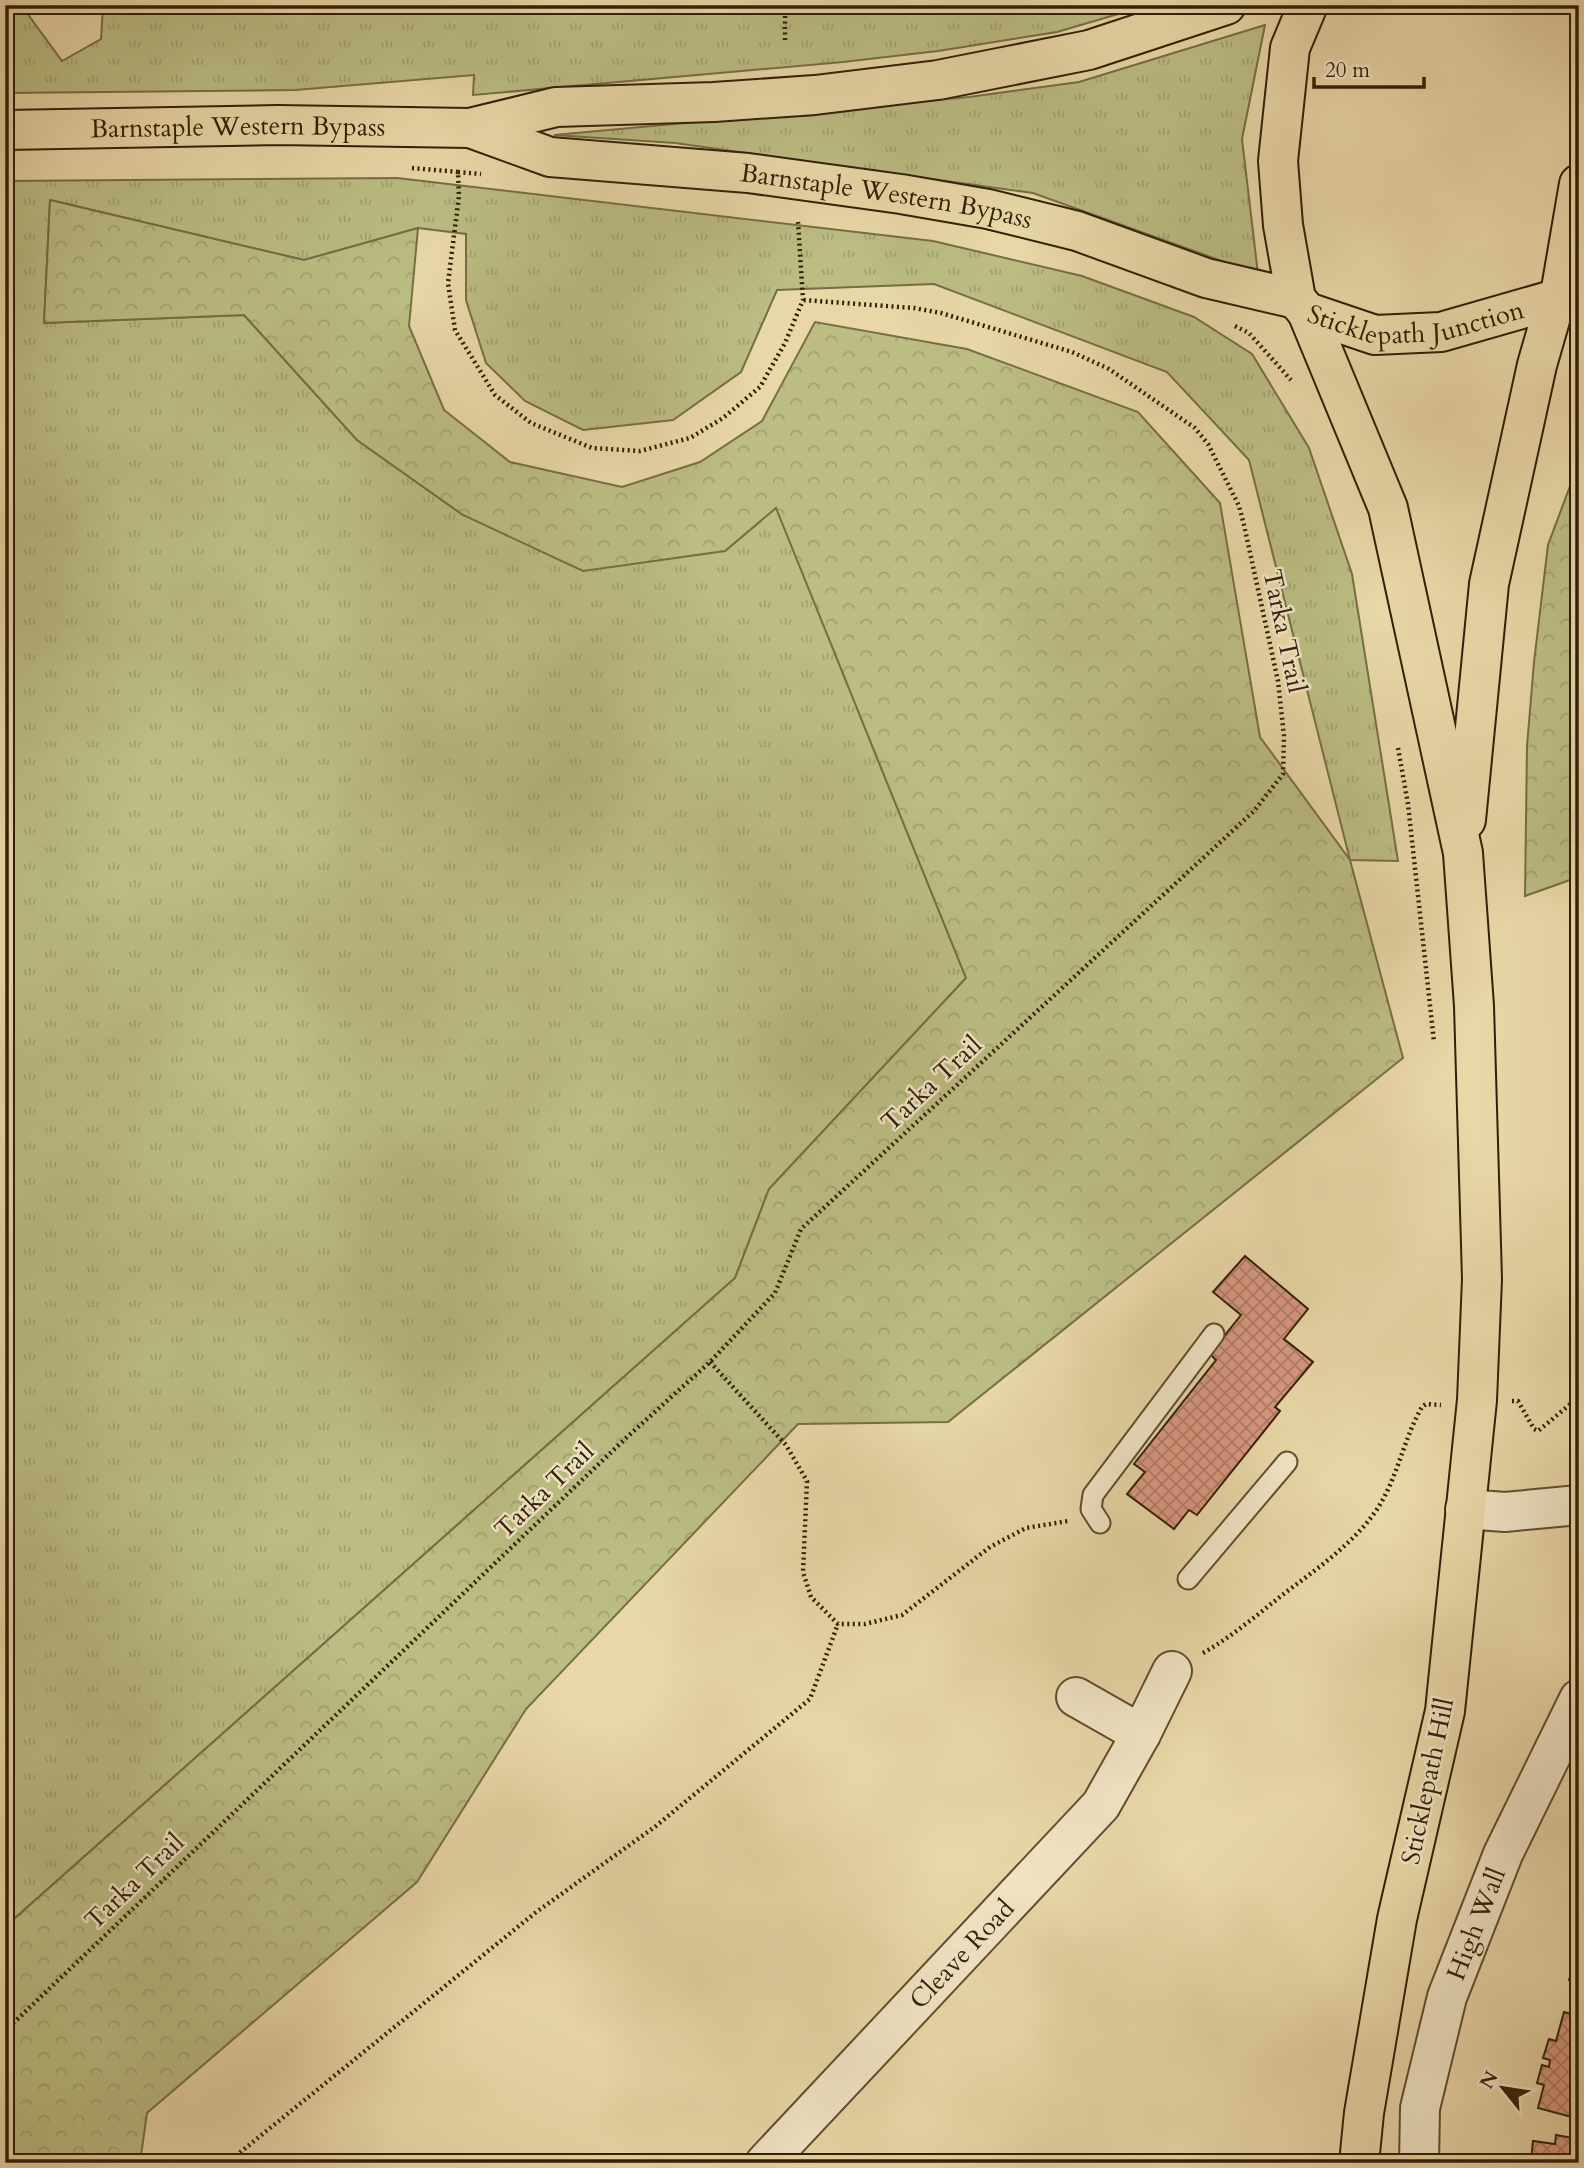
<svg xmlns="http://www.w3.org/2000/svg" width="1584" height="2168" viewBox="0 0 1584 2168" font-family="Cardo,serif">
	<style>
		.grass { fill: url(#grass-tufts); stroke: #766e45; stroke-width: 2 }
		.forest { fill: url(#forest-crowns); stroke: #766e45; stroke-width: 2 }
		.building { fill: url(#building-cross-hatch); stroke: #311f07; stroke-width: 2 }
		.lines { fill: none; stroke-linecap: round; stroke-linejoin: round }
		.lane-casing { stroke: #5f4d2f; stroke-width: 23 }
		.street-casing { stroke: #5f4d2f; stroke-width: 42 }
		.primary-casing { stroke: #311f07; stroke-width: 42 }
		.path { stroke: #311f07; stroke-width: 4.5; stroke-dasharray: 2 3.5; stroke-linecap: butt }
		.lane { stroke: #f1e5c6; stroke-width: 19 }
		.street { stroke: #f1e5c6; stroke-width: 38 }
		.primary { stroke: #e9d7a7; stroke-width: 38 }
		.labels { text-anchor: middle; stroke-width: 5; stroke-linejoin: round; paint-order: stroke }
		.street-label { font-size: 26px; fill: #311f07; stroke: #f1e5c6 }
	</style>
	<defs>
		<pattern id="grass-tufts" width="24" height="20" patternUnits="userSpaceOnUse" patternTransform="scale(1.75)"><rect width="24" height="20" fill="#bbbd83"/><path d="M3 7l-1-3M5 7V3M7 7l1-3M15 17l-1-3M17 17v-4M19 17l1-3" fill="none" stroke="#a1a270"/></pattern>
		<pattern id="forest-crowns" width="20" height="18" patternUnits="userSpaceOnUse" patternTransform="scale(1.75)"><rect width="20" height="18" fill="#bbbd83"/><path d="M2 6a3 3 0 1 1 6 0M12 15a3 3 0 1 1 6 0" fill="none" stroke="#a1a270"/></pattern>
		<pattern id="building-cross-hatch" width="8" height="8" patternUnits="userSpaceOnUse" patternTransform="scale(1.75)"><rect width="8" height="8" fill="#d89881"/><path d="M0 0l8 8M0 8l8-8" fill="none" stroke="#b07b68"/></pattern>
	</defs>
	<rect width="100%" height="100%" fill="#e9d7a7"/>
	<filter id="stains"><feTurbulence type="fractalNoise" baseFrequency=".00286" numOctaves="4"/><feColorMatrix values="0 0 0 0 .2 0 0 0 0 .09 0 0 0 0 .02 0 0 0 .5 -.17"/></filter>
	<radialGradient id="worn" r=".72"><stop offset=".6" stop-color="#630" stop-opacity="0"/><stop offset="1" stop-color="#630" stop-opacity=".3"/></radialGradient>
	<path class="grass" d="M 5,5 L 21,5 L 62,61 L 101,39 L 103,5 L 1149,5 L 1057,32 L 938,51 L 843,62 L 473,95 L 474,75 L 295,90 L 5,93 Z
		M 1265,25 L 1242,139 L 1258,274 L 1033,193 L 675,143 L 554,135 L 969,97 L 1079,82 Z
		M 397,178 L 933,241 L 1082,276 L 1194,317 L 1252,354 L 1309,448 L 1352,574 L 1398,861 L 1350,860 L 1249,460 L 1167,372 L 934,284 L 777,290 L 741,372 L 673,420 L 583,430 L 525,401 L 486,363 L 466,300 L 466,234 L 418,228 L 304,260 L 50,200 L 44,323 L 244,315 L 357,440 L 463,515 L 725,551 L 776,507 L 966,978 L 769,1189 L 735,1278 L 5,1927 L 5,181 Z"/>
	<path class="forest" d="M 50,200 L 304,260 L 418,228 L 409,326 L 444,410 L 510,462 L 622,487 L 700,462 L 762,421 L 815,322 L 967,349 L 1138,412 L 1220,503 L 1260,737 L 1350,860 L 1403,1058 L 948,1422 L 798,1424 L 526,1709 L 417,1882 L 147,2113 L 140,2163 L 5,2163 L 5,1927 L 735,1278 L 769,1189 L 966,978 L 776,508 L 725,551 L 583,571 L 463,515 L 357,440 L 244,315 L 44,323 Z
		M 1579,462 L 1579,918 L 1571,893 L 1570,880 L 1525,896 L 1527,746 L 1534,662 L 1548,545 Z"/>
	<path class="building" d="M 1245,1256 L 1308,1309 L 1284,1339 L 1313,1362 L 1275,1407 L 1280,1411 L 1197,1515 L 1189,1510 L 1174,1529 L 1127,1494 L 1145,1472 L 1134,1464 L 1216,1360 L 1210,1354 L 1241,1315 L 1213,1292 Z
		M 1579,1963 L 1579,1992 L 1570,1989 L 1572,1982 L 1569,1980 L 1574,1965 L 1578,1966 Z
		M 1564,2012 L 1579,2016 L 1579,2119 L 1538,2108 L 1544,2085 L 1537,2083 L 1542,2065 L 1549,2067 L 1550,2060 L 1543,2058 L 1549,2039 L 1556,2041 Z
		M 1556,2135 L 1579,2139 L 1579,2163 L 1527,2163 L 1527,2160 L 1531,2160 L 1533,2141 L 1555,2144 Z"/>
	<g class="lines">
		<defs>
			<path id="lane" d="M 1100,1523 L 1091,1509 L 1093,1495 L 1214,1334
				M 1188,1579 L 1287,1462"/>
			<g id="street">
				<path d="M 1465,1509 L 1505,1512 L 1579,1505"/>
				<path d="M 1076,1697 L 1141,1734"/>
				<path id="s1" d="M 765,2163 L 1101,1805 L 1141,1734 L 1172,1671"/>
				<path id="s2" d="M 1419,2163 L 1420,2108 L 1447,1997 L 1503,1854 L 1579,1699"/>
			</g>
			<g id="primary">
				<path id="s3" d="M 1308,5 L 1290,48 L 1278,161 L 1283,225 L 1296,299 L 1307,312 L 1375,335 L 1441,332 L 1556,299"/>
				<path id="s4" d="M 470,128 L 550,157 L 748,173 L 901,194 L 988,209 L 1077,231 L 1206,278 L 1296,299"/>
				<path id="s5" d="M 5,130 L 277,125 L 470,128 L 556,107 L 714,102 L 815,95 L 938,80 L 1089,50 L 1226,5"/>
				<path d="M 1307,312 L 1388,508 L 1463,853 L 1474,1006 L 1482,1279 L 1477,1400 L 1445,1711 L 1397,1919 L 1364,2113 L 1359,2163"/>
				<path d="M 1466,820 L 1489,584 L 1537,365 L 1556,299 L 1561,289 L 1579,184"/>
			</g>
		</defs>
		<use href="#lane" class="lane-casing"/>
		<use href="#street" class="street-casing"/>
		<use href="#primary" class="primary-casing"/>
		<path class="path" d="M 785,40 L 785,12 L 787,5
			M 412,168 L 458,172 L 459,196 L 448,283 L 455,330 L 495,395 L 531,423 L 592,448 L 640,451 L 690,438 L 723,418 L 760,387 L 785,343 L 803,300 L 798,222
			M 458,172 L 481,174
			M 1235,326 L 1249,333 L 1291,380
			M 1398,748 L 1408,804 L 1434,1042
			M 710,1362 L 786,1445 L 807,1481 L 803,1572 L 811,1597 L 838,1624 L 865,1624 L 902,1615 L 990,1547 L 1026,1528 L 1068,1521
			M 1512,1401 L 1518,1401 L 1534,1429 L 1538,1431 L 1579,1397
			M 1203,1653 C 1231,1637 1256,1616 1281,1596 C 1315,1570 1361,1539 1382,1501 C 1399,1471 1405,1436 1422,1407 L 1426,1404 L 1441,1405
			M 1573,1662 L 1579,1650
			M 5,2031 L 626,1438 L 710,1362 L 775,1293 L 801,1229 L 1254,811 L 1283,774 L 1284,736 L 1278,681 L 1244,525 L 1239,506 L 1208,444 L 1195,428 L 1109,369 L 1072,352 L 941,313 L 914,308 L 803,300
			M 227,2163 L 535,1913 L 656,1826 L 810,1699 L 838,1624"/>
		<use href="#lane" class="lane"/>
		<use href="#street" class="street"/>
		<use href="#primary" class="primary"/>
	</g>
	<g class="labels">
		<g class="street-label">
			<text dy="9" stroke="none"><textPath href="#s5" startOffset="233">Barnstaple Western Bypass</textPath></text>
			<text dy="9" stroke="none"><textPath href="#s4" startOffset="424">Barnstaple Western Bypass</textPath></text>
			<text dy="9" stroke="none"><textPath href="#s3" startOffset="429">Sticklepath Junction</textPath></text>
			<text transform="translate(1285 631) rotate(78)" y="9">Tarka Trail</text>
			<text transform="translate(931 1083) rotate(-43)" y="9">Tarka Trail</text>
			<text transform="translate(544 1490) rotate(-44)" y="9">Tarka Trail</text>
			<text transform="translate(1427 1781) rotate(-78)" y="9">Sticklepath Hill</text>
			<text transform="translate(134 1881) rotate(-44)" y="9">Tarka Trail</text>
			<text dy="9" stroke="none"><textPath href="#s2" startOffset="248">High Wall</textPath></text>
			<text dy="9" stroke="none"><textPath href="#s1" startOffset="287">Cleave Road</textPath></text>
		</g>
	</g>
	<rect width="1584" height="2168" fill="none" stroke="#e9d7a7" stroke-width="28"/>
	<rect x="7" y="7" width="1570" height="2154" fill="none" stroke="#311f07" stroke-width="3.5"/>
	<rect x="14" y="14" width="1556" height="2140" fill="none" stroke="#311f07" stroke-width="2"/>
	<g transform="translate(1503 2088) rotate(300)" stroke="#f1e5c6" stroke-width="5" paint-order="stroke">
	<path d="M0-5L12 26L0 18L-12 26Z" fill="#311f07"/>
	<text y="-10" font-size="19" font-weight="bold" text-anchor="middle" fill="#311f07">N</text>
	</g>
	<path d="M1314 77v10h110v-10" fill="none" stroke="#311f07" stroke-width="3.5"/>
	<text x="1325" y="77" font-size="21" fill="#311f07" stroke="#f1e5c6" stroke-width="5" paint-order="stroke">20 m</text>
	<rect width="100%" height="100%" filter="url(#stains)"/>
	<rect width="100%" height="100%" fill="url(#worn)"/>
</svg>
